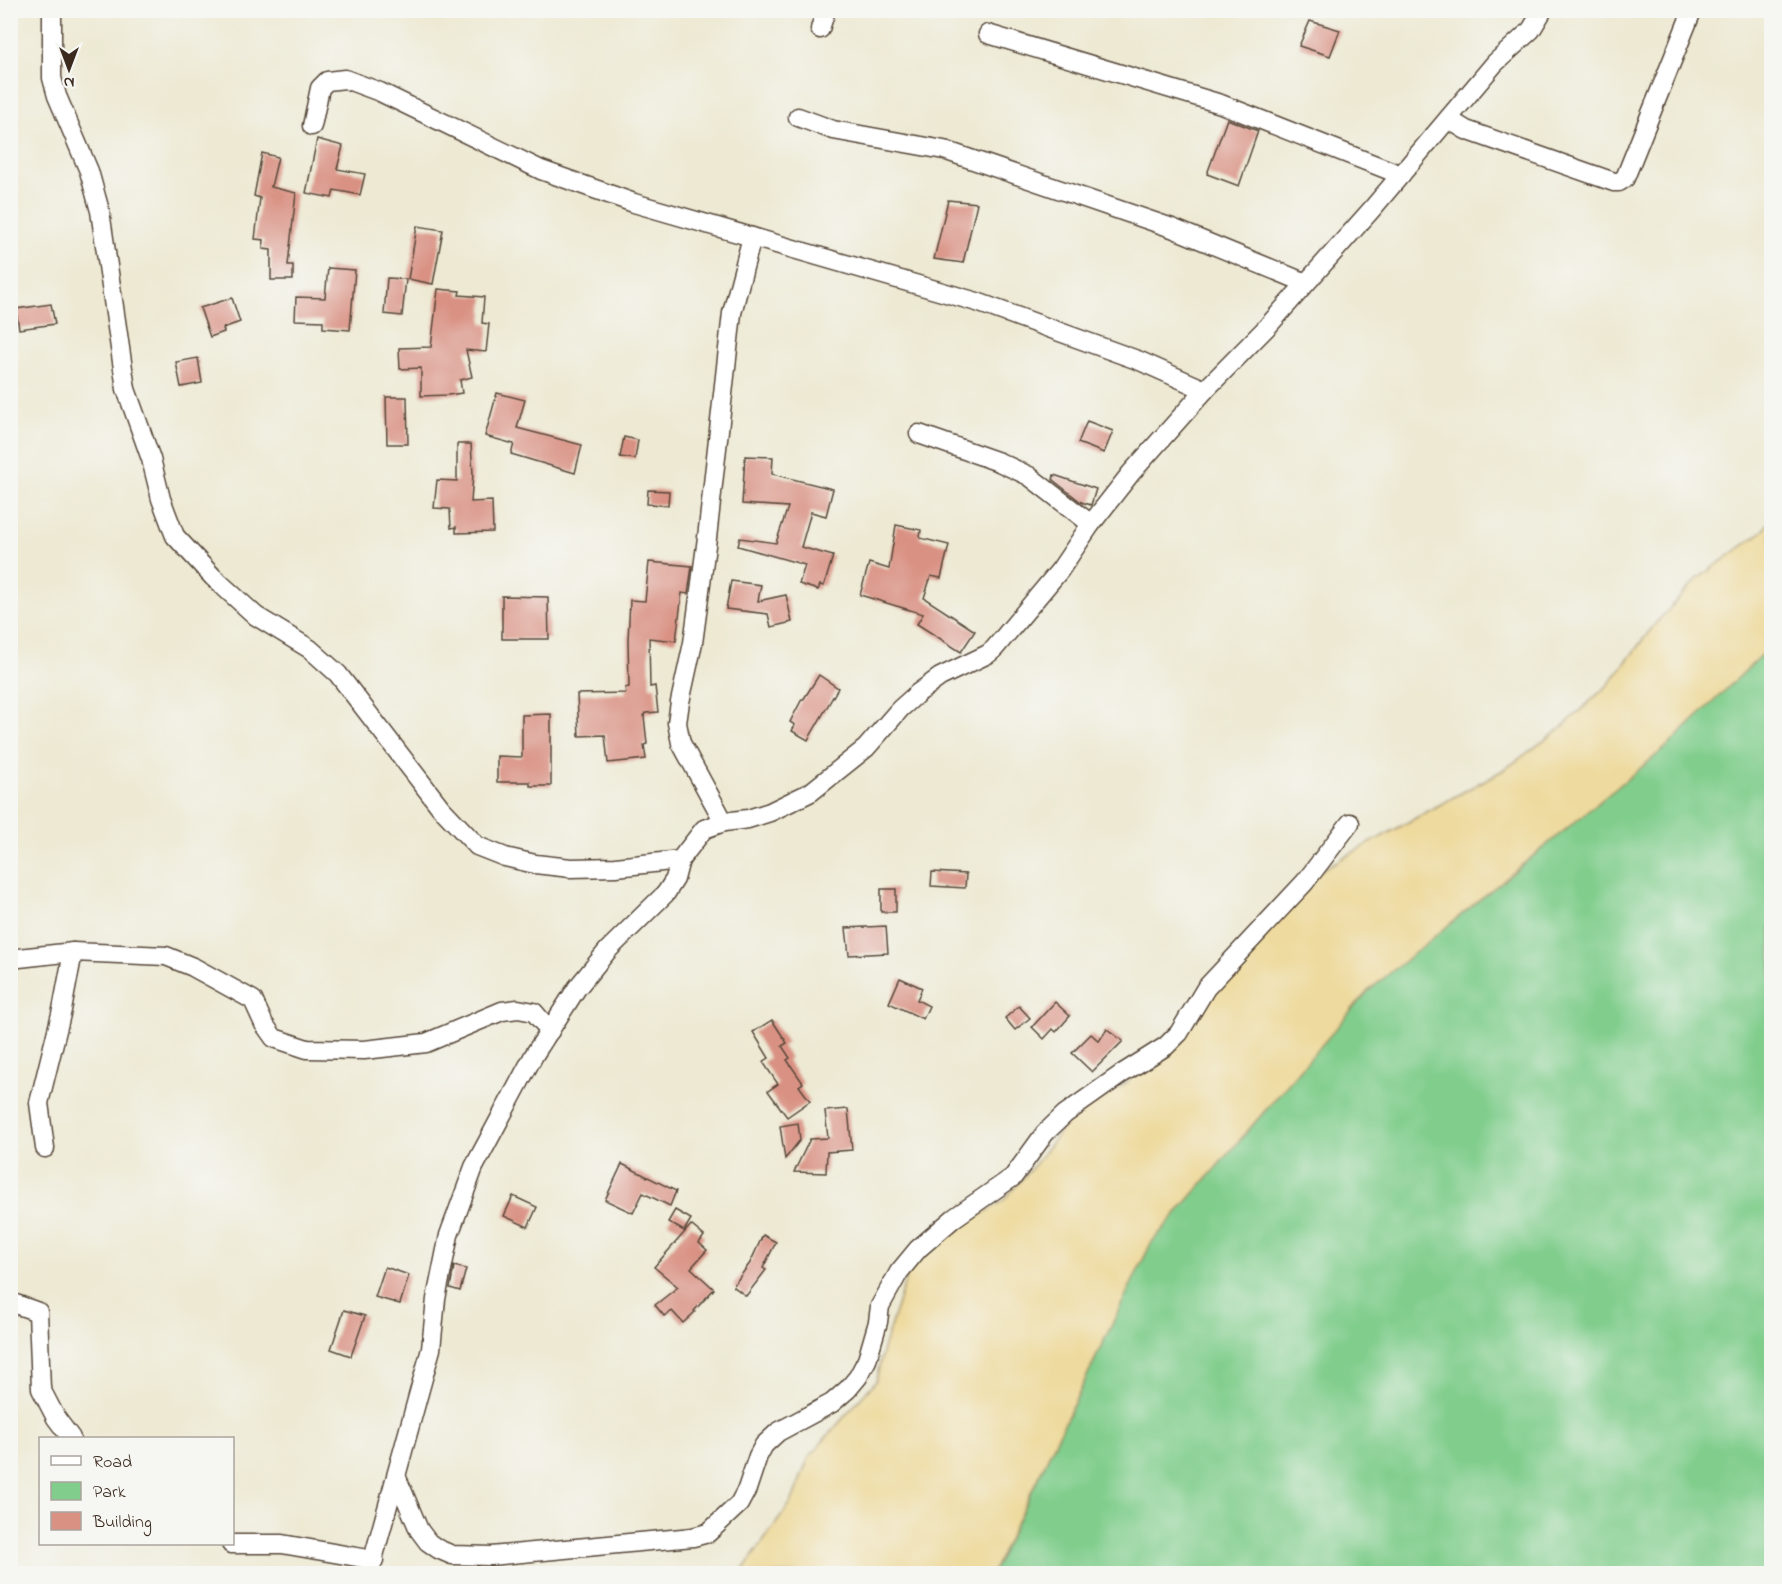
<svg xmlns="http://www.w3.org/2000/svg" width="1782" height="1584" viewBox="0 0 1782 1584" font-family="'Indie Flower',sans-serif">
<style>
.green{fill:#80cd8c;stroke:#5e7c55;stroke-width:1.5}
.sand{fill:#eeda9e;stroke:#94825e;stroke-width:1.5}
.building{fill:#d99183}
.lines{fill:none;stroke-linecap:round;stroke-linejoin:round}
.minor-casing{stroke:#564739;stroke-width:21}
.minor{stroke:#fff;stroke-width:18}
</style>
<rect width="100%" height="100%" fill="#f6f6f2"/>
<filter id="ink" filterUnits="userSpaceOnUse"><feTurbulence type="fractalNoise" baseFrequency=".0167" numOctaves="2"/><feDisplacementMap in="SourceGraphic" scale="12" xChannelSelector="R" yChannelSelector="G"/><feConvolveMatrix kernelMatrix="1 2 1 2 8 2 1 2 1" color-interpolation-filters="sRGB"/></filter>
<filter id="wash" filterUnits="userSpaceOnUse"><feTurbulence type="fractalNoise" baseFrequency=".008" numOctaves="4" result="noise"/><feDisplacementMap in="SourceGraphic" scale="24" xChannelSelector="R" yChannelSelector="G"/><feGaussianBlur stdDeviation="1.35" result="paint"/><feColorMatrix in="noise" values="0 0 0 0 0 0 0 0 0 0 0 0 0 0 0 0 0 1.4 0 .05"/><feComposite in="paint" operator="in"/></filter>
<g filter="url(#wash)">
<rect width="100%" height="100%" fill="#ede9d3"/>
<polygon class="green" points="1771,646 1771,1573 992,1574 1151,1243 1368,991 1665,748"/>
<polygon class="sand" points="1771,518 1771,646 1665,748 1368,991 1151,1243 992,1573 740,1574 792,1501 809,1457 876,1381 883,1349 906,1278 924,1253 954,1231 1002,1202 1036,1163 1068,1121 1128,1082 1308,877 1505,769 1560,729 1609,684 1655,624 1696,580 1764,530"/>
<g id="blocks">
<g class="building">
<polygon points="1310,21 1340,30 1330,56 1299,46"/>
<polygon points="1227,119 1258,131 1239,186 1207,174"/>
<polygon points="317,139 343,146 337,169 365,174 360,195 334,190 332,198 306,193"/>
<polygon points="262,153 278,157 271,187 296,193 288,265 293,265 293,280 271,280 271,250 263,249 264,240 255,239 260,198 254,196"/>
<polygon points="948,200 977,203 963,263 934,259"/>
<polygon points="417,226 443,230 433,284 408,279"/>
<polygon points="328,268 355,270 350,330 323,328 323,321 295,320 296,297 325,298"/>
<polygon points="387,278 406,279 402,316 384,314"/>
<polygon points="438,289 460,291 459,295 484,297 482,323 489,324 486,352 466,350 472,377 460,380 462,393 448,395 421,396 421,368 400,369 399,348 431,347"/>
<polygon points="232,298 240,322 223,328 224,332 210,337 200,308"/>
<polygon points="51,304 55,324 19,329 16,309"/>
<polygon points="198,358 202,383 181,387 176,362"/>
<polygon points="497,393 525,400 517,428 582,445 575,473 511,454 514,444 485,436"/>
<polygon points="386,397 407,397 408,444 387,444"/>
<polygon points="1087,421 1113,431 1104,453 1078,443"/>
<polygon points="624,437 638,440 635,459 620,457"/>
<polygon points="457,444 471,444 473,474 471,502 492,501 493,532 456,533 456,527 451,528 450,509 434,508 437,480 457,481"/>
<polygon points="745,456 773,457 772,474 833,489 826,516 811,512 801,547 833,556 824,586 820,585 818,590 799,584 805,565 738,546 740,538 776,543 788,507 742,504"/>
<polygon points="1054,475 1096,489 1091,505 1081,502 1053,480"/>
<polygon points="648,490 669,491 668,505 647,504"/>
<polygon points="896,525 921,530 920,538 949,545 941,578 931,576 924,598 975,631 961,652 917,624 923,614 860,595 869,563 889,569"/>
<polygon points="649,562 692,566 688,594 682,593 676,641 649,638 650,687 655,686 658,712 646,713 644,716 647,744 644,745 646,759 608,763 605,735 579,736 577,694 626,693 625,688 629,687 628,640 630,600 645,601"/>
<polygon points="731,581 761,585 758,601 786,595 792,622 771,627 768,614 726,609"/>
<polygon points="502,596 548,597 549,639 502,639"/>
<polygon points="819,675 838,688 808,740 792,731 795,725 790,722 802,699 803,700"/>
<polygon points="551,714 551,786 530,786 530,782 497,782 497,756 522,757 522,715"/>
<polygon points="932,872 966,874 965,888 931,886"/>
<rect x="881" y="889" width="15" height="23"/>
<polygon points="886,926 888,953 849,955 846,928"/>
<polygon points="900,978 922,988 917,1000 929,1006 923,1019 889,1003"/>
<polygon points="1055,1002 1070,1016 1056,1032 1053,1029 1044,1039 1032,1027"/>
<polygon points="1019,1006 1030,1018 1015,1030 1005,1018"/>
<polygon points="772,1020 787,1043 782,1046 790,1058 787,1060 803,1083 799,1086 810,1101 787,1117 768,1091 778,1084 763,1062 769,1058 753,1032"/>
<polygon points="1107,1029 1123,1041 1092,1072 1072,1053 1091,1034 1099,1041"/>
<polygon points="848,1109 852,1150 827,1152 826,1173 794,1172 810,1139 828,1138 825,1111"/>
<polygon points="798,1123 800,1140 785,1159 780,1126"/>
<polygon points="622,1164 676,1191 670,1206 643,1193 633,1213 605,1200"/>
<polygon points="513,1196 537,1207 528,1227 504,1216"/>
<polygon points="675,1210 691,1219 684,1231 668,1222"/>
<polygon points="691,1225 704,1236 699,1243 707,1250 691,1268 714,1289 694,1311 695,1312 683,1323 672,1311 664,1316 655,1305 678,1287 654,1267"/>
<polygon points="763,1235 776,1242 763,1268 766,1270 746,1296 733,1286 750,1263"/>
<polygon points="454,1266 466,1269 460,1291 450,1288"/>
<polygon points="385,1267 409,1275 400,1304 375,1297"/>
<polygon points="344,1310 365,1316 351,1356 331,1349"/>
</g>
</g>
</g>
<g filter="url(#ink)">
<use href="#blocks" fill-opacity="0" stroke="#564739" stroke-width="1.5"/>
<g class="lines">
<defs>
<g id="minor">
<polyline points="52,10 52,78 57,96 89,171 100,211 126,389 151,459 161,499 175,536 213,577 256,616 310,649 338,674 441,808 477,846 505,857 535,864 571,868 616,867 680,860 704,829 724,822 748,819 770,812 811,792 866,748 900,709 918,693 940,677 988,654 994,649 1060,570 1091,524 1131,473 1205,390 1268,326 1372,209 1495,63 1531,30 1543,10"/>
<polyline points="820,29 826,10"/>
<polyline points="988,34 1221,104 1401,175"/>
<polyline points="798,117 833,130 944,150 1172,228 1306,283"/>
<polyline points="1448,119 1466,130 1614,182 1619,182 1625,178 1690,16"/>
<polyline points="312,126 320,88 327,81 345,79 380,92 541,170 634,203 977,302 1140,361 1205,390"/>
<polyline points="919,434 999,462 1029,476 1091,524"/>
<polyline points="724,822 681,743 677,723 680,702 693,643 707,538 732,313 752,237"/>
<polyline points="10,959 73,952 166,956 193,967 253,1000 264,1024 274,1038 307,1049 364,1050 426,1043 502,1011 518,1009 534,1012 550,1031"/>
<polyline points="45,1148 39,1103 62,1010 73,952"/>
<polyline points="10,1302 38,1312 41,1389 56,1418 71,1438"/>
<polyline points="397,1478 419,1530 428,1542 438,1549 452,1555 491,1556 693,1537 708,1533 739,1504 747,1489 758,1456 764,1445 778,1432 832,1403 848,1389 858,1377 867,1360 878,1322 880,1306 899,1272 918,1249 954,1218 1013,1177 1045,1133 1065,1114 1123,1073 1166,1046 1179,1033 1206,988 1305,882 1350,823"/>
<polyline points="231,1544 282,1544 374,1560"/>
<polyline points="369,1574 431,1349 436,1299 449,1235 474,1167 534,1055 577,988 608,950 666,893 675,879 680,860"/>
</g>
</defs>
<use href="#minor" class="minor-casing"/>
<use href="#minor" class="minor"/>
</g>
</g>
<rect width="1782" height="1584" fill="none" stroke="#f6f6f2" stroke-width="36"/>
<rect x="39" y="1437" width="195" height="108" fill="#f6f6f2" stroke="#aba49d" stroke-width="1.5"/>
<rect x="51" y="1456" width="30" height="9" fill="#ffffff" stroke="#aba49d" stroke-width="1.5"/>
<text x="93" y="1467" font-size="18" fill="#3b2a1e">Road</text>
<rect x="51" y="1482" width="30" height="18" fill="#80cd8c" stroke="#aba49d" stroke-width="1.5"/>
<text x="93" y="1497" font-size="18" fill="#3b2a1e">Park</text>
<rect x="51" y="1512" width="30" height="18" fill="#d99183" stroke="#aba49d" stroke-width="1.5"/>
<text x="93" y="1527" font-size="18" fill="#3b2a1e">Building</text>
<g transform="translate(69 69) rotate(180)" stroke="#f6f6f2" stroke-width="4.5" paint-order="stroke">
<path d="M0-4.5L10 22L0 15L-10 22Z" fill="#3b2a1e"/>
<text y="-9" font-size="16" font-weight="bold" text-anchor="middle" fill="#3b2a1e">N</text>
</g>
</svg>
